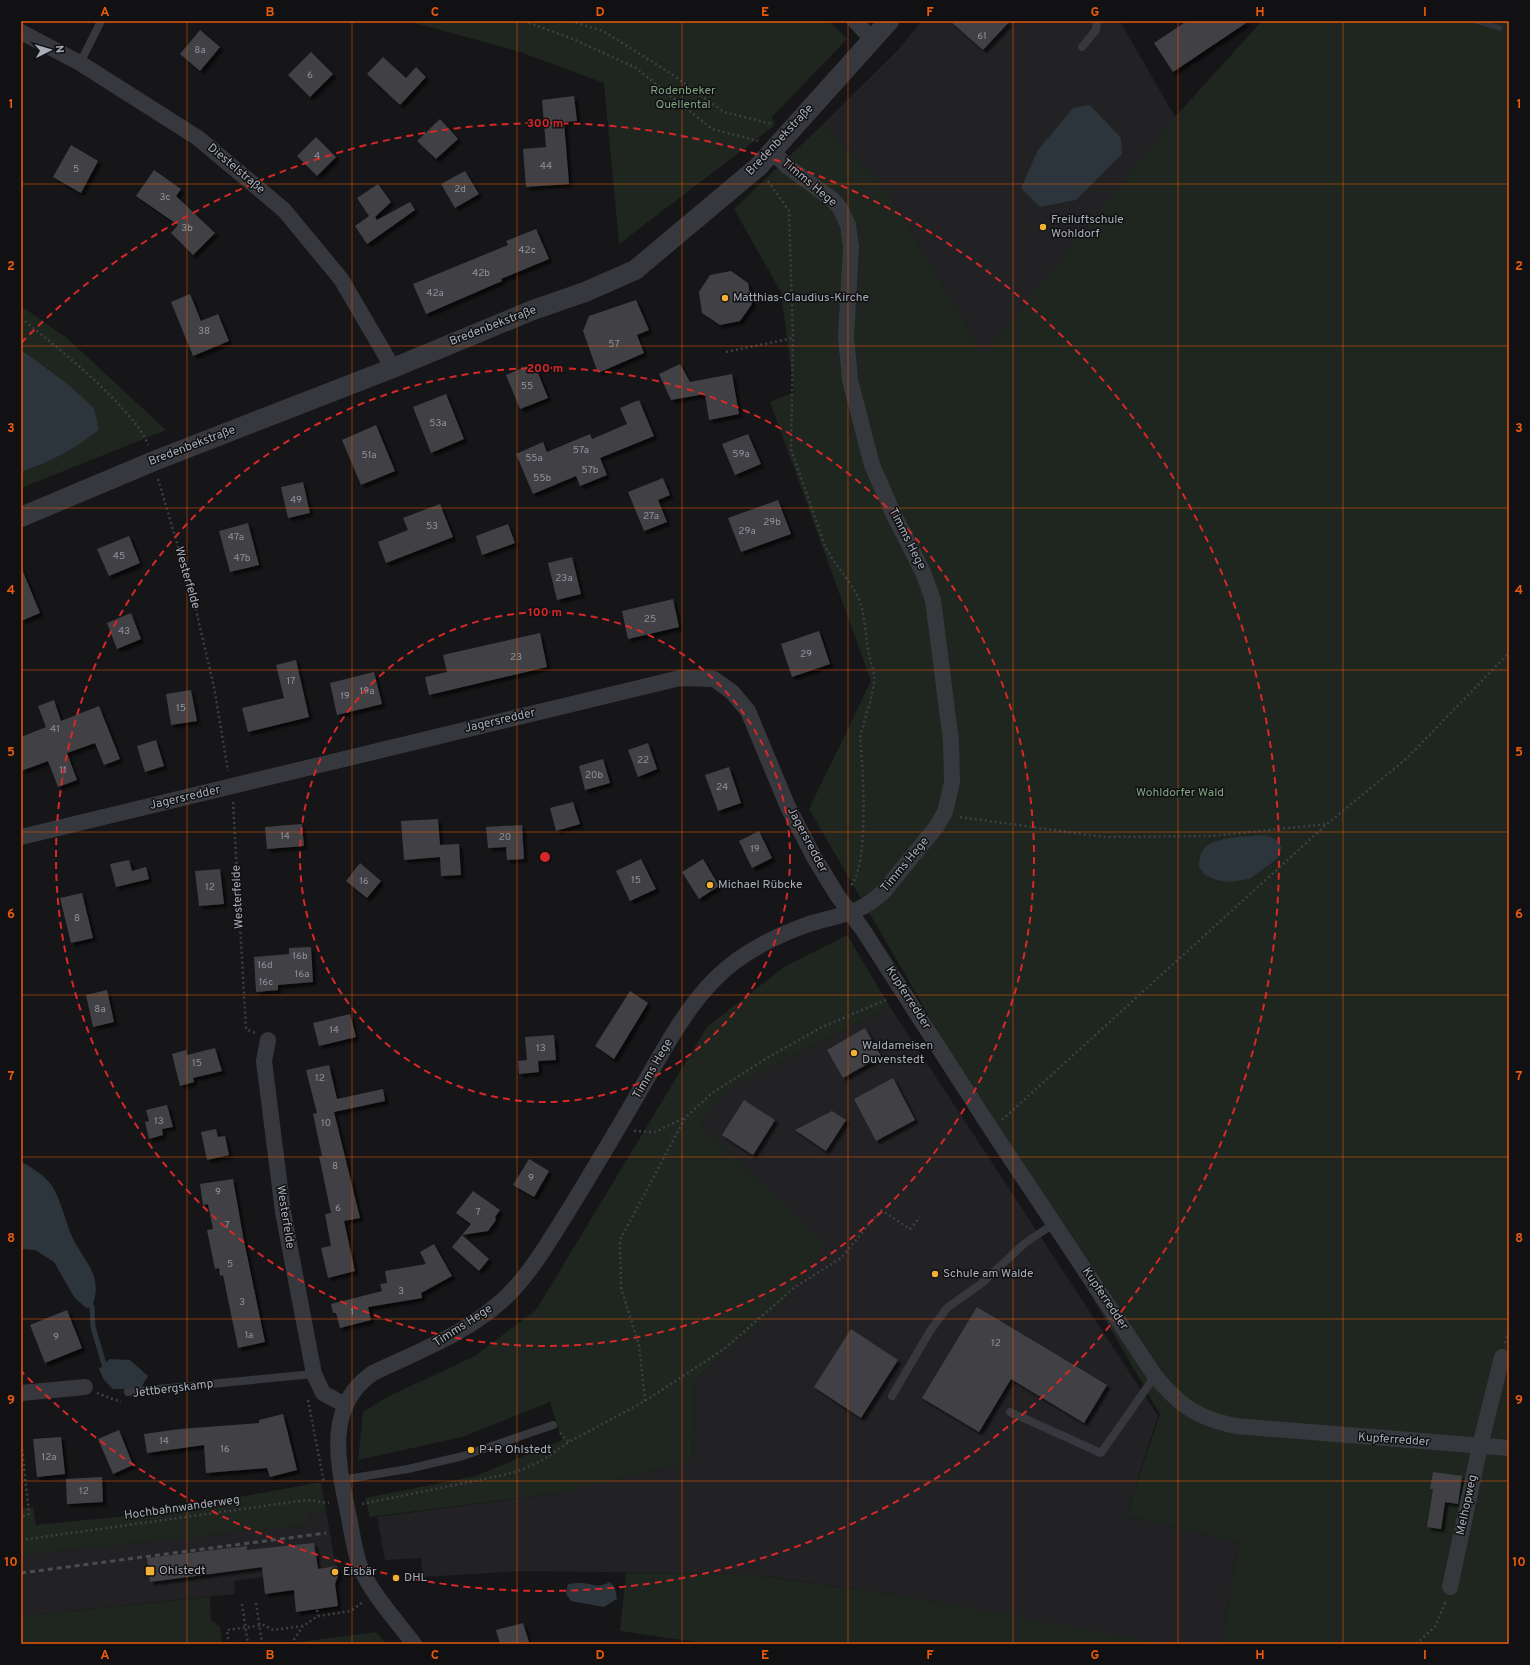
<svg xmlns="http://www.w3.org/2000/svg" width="1530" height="1665" viewBox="0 0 1530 1665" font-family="Overpass,sans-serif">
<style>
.built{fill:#222225}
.green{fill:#1e261f}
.water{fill:#2c353c}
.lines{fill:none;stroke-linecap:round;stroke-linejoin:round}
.stream{stroke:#2c353c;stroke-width:5}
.building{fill:#404145;filter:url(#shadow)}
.path{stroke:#3d3f44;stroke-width:2.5;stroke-dasharray:2 3;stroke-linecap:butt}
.service{stroke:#37383d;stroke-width:8}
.minor{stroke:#37383d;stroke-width:16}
.tertiary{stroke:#37383d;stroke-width:20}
.rail{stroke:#4a4c52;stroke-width:3;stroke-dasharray:5 4;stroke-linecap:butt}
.grid{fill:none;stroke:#e8590c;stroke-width:1;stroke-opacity:0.55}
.ring{fill:none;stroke:#d62828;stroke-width:2;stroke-dasharray:7 5}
.poi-dot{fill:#f2b134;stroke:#111113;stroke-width:1.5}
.labels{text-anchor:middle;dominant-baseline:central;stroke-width:3;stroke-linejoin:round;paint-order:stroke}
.number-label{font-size:10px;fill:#8e929b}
.park-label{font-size:12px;fill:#7fa381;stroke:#111113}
.street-label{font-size:12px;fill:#a8adb8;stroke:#111113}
.poi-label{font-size:12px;fill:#a8adb8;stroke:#111113;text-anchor:start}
.centre{fill:#d62828;stroke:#111113;stroke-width:2}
.ring-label{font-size:12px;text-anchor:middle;font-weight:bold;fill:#d62828;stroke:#111113;stroke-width:3;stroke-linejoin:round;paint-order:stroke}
.neatline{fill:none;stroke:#e8590c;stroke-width:1.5}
.grid-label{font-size:13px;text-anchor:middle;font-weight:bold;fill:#e8590c}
</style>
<defs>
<filter id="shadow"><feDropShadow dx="3.5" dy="3.5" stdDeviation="1" flood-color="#0009"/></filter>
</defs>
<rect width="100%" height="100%" fill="#161618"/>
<g class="built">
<polygon points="922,21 1120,21 1175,117 1156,195 984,355 887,191 823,124 897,51"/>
<polygon points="890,1007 1158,1416 1126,1516 1239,1542 1221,1644 1159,1644 910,1597 749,1574 522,1571 423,1577 421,1558 385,1560 377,1517 552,1494 692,1462 695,1379 783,1303 827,1245 700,1125 727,1089"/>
<polygon points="326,1510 336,1567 234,1581 235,1594 21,1616 21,1555 308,1525 307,1513"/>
</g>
<g class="green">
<polygon points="408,21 829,21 847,39 772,117 775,125 619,244 604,83 517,51"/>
<polygon points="1262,21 1509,21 1509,1644 1221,1644 1239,1542 1126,1516 1160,1414 809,809 871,681 770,402 794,392 781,292 734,209 823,124 887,191 984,355 1175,117"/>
<path d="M21 306 68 339 166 430 21 488V472C51 461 74 449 99 430L64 381 21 350Z"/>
<polygon points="847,935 890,1007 727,1089 700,1125 828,1245 783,1303 695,1379 692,1462 552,1494 370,1517 365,1498 476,1476 562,1440 550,1402 462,1437 358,1460 363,1412 387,1397 475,1356 536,1310 707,1027 784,967"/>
<polygon points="321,1482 326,1510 307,1513 309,1525 21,1555 21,1508 33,1507 36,1525 146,1514"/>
<polygon points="626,1573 748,1574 910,1597 1164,1644 709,1644 620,1631"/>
<polygon points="210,1597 211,1620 220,1627 222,1644 21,1644 21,1616"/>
<polygon points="376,1632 387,1644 297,1644 299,1642"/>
</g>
<g class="water">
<polygon points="1090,105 1121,138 1122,154 1076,200 1040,207 1021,188 1038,150 1073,108"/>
<path d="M21 350 64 381 94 408 99 430C75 449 50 462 21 472Z"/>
<path d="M1264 835 1278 840 1282 848 1277 859 1249 879 1230 882 1216 880 1205 875 1199 867C1199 863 1199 858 1201 854 1207 835 1247 837 1264 835Z"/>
<path d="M21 1162C32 1167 45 1176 52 1186 60 1198 65 1219 70 1232 81 1260 105 1273 92 1307L86 1308 74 1297 54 1262 35 1250 21 1249Z"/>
<polygon points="110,1359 130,1360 148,1376 140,1389 113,1389 104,1380 99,1369"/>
<path d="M610 1582 615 1588 617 1599 604 1607 571 1601 566 1594 568 1584C573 1584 577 1582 582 1583 595 1584 596 1589 610 1582Z"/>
</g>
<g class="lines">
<g class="stream">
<polyline points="1476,21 1500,28"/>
<polyline points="92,1307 93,1327 104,1364"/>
</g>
</g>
<g class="building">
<polygon points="950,21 1010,21 983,50"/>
<polygon points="1187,21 1249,21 1173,72 1154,43"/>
<polygon points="200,30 220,47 200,71 180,54"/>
<polygon points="311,52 333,74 310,97 288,75"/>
<polygon points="383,57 406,78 416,67 426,77 400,105 367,74"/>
<polygon points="574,96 577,121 564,122 569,184 526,187 523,149 546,147 542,100"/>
<polygon points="440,119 458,139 436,159 417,141"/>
<polygon points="316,137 336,157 317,176 297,156"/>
<polygon points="71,145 98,161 81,193 53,177"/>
<polygon points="154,170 181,189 176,196 215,233 193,255 171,233 178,225 136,196"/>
<polygon points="465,171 479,194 455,208 441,184"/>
<polygon points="378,184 391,202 375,217 377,220 410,202 415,210 367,244 355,226 369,216 357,198"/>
<polygon points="536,229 549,259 501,279 502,281 426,314 413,284 508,245 506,241"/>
<polygon points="731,271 748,283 752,304 740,321 720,325 702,313 699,292 710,275"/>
<polygon points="190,294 201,321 218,314 229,341 193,356 171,302"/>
<polygon points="636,300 649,330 637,335 644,353 598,373 583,331 589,316"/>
<polygon points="534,363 548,398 520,409 506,375"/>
<polygon points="680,364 690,382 732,374 739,414 709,420 705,394 671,400 659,374"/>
<polygon points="446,394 464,439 431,453 413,407"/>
<polygon points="639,400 654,436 600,458 607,475 580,486 576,476 533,494 516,454 543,442 547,452 590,434 592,439 627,424 620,408"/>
<polygon points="376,425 395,471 361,485 342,440"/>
<polygon points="748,434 761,464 735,475 722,444"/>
<polygon points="663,478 670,495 658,500 667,522 644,531 628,492"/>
<polygon points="303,482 310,513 288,518 281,487"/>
<polygon points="778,500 791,534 741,552 728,518"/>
<polygon points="440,504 453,537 386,563 378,542 408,530 403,518"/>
<polygon points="248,523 259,565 230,572 219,531"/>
<polygon points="508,524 515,543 482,555 476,536"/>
<polygon points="129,536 140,563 109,576 97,549"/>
<polygon points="572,557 581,594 557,600 548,563"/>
<polygon points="21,567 40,613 21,621"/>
<polygon points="673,599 679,627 628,639 622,611"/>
<polygon points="131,613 141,639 117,649 107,623"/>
<polygon points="819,631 830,664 792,677 781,644"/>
<polygon points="540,633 547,667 429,695 425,677 447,672 443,655"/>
<polygon points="296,660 309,717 248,732 242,708 284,698 276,665"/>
<polygon points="374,672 382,704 337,715 330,683"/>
<polygon points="191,690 197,721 171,725 166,694"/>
<polygon points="54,700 61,721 99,706 120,759 104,765 95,743 67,753 77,780 58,787 48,761 21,771 21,737 46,727 38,706"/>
<polygon points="156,740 164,766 145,772 137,746"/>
<polygon points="648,743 657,769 638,777 628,750"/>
<polygon points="603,759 610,783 585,790 579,766"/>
<polygon points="729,767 741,803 718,811 705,775"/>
<polygon points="573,802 580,824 556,831 550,808"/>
<polygon points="438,819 440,845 459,844 461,875 441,876 440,857 404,860 401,821"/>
<polygon points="302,824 304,846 267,849 265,827"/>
<polygon points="522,825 524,859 507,860 506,847 488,848 486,827"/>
<polygon points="759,831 772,858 752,868 739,841"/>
<polygon points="641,859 656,889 630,901 616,871"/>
<polygon points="703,859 719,886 699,899 682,872"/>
<polygon points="129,860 132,871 146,867 149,879 116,887 110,864"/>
<polygon points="360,863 381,881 367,898 346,881"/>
<polygon points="220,869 224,904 199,906 195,871"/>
<polygon points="82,893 93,938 71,943 60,898"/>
<polygon points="311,947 313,982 278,985 278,990 256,992 254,957 289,954 289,948"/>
<polygon points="107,990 114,1022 93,1027 86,995"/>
<polygon points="630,991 648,1003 614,1059 595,1046"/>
<polygon points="350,1014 356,1037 319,1046 313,1023"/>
<polygon points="865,1028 881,1056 843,1078 827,1050"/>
<polygon points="554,1035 556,1060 538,1061 539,1072 519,1074 518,1061 527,1060 525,1037"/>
<polygon points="215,1048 222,1071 193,1078 194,1082 180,1086 172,1054 186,1050 187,1055"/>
<polygon points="329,1065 337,1099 383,1089 385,1101 334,1112 360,1218 344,1221 355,1271 328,1278 321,1248 331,1246 325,1214 331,1213 319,1156 322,1156 313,1114 317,1113 306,1070"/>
<polygon points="893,1078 915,1120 876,1141 854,1099"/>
<polygon points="744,1100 775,1120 753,1155 722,1135"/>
<polygon points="167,1105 173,1127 162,1129 163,1135 149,1139 145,1122 149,1121 146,1110"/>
<polygon points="832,1111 846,1120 826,1151 795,1130"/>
<polygon points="216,1129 218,1137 225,1136 229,1155 207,1160 201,1132"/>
<polygon points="529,1159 549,1171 534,1197 513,1185"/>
<polygon points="233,1179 243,1236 265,1342 238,1348 223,1275 220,1276 219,1268 215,1269 207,1230 213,1229 208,1204 203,1205 200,1184"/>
<polygon points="473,1191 500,1210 495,1217 496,1220 488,1231 462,1235 471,1224 456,1213"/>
<polygon points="462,1235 489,1259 479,1271 452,1247"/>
<polygon points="434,1244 452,1276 421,1293 422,1298 368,1307 371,1320 340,1328 336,1313 333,1313 331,1304 382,1291 380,1284 387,1283 385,1271 426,1264 420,1252"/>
<polygon points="977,1307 1107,1385 1084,1423 1011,1379 979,1432 922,1398"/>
<polygon points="67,1310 82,1348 45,1363 30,1325"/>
<polygon points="851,1329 898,1360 861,1418 814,1387"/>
<polygon points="283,1414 297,1470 270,1477 267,1468 206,1473 204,1445 147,1453 144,1434 180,1429 259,1423 259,1420"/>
<polygon points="119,1430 133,1465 113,1474 98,1439"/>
<polygon points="61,1437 65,1474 37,1477 33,1439"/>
<polygon points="1433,1472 1462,1476 1458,1504 1445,1502 1441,1529 1427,1527 1433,1489 1430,1489"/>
<polygon points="102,1477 103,1502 67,1504 66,1479"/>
<polygon points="314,1543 318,1569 337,1566 338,1576 335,1584 338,1606 296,1612 294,1590 265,1594 262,1567 150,1582 147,1558 247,1546 247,1550"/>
<polygon points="523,1623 529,1642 500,1644 496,1630"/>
</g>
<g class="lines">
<g class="path">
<polyline points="524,21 573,39 636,68 712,129 758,141"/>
<polyline points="571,21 603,31 670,73 724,112 772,124"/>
<path d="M768 181 789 211 793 338 791 449 825 546C834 564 848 578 857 595 866 614 865 635 869 655 871 664 875 672 874 682 872 701 864 719 860 738 863 764 870 872 849 887"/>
<path d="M21 318C57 347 93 376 124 410 134 422 143 431 148 445"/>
<polyline points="726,352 793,338"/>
<polyline points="158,479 193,597 214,687 228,771"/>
<polyline points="233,802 246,1029 255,1033"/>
<polyline points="960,817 1104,837 1211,836 1327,824"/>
<polyline points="1002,1120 1327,824 1406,759 1509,653"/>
<polyline points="634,1131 655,1132 684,1118"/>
<polyline points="1505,1343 1509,1328"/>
<polyline points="97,1393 121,1402"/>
<polyline points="308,1400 324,1483"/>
<polyline points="645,1401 639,1345 621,1288 620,1240 685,1118 712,1093 767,1058 822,1027 888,999"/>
<polyline points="560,1433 569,1442"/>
<polyline points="21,1439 29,1514 21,1517"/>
<polyline points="362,1504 499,1476 521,1470 543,1460 569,1442 645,1401 724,1349 795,1287 841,1258 881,1210 910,1229 920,1217"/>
<polyline points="21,1540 307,1500 329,1503"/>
<polyline points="256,1603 262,1643"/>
<polyline points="242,1604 248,1644"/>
<polyline points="317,1610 318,1616"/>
<polyline points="229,1644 227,1630 264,1625 273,1630 303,1626 318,1616 351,1611 363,1602"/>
<polyline points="291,1644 303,1626"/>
<polyline points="1416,1644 1435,1627 1446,1601"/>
</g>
<g class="service">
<polyline points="1082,47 1096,30 1097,21"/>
<polyline points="80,63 101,21"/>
<polyline points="128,1392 314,1374"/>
<polyline points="892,1396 930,1331 947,1308 982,1283 1025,1243 1055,1223"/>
<polyline points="1010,1412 1101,1453 1155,1376"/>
<polyline points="341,1480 408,1469 463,1456 553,1425"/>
</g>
<g class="minor">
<polyline points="855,21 872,39"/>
<polyline points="21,32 80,63 198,138 284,210 341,279 393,368"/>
<path d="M21 837 651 685 680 678 714 679 732 692 748 711 788 807 814 857 837 895 863 930 991 1129 1155 1376C1179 1405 1197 1418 1235 1426L1509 1448"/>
<polyline points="268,1040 264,1061 283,1212 314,1374 323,1393 345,1405"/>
<polyline points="21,1393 85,1387"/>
<polyline points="1450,1587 1480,1446 1502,1357"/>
<path d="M414 1644C396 1620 374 1597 361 1569 354 1552 352 1531 348 1513 338 1464 324 1406 373 1373 419 1351 468 1333 506 1297 532 1272 551 1238 570 1208 597 1164 623 1120 649 1075 668 1042 688 1006 715 979 741 952 775 936 809 924 841 914 860 915 885 890L937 826 945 812 952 782 951 741 933 600 923 572 893 513 872 465 850 380 846 337 851 247 848 225 840 208 833 200 787 166 772 151"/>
</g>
<polyline class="tertiary" points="21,517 154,461 393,368 533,310 585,292 635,270 758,167 889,21"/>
<polyline class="rail" points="21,1573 326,1533"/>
</g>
<path class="grid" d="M187 21V1644M352 21V1644M517 21V1644M682 21V1644M848 21V1644M1013 21V1644M1178 21V1644M1343 21V1644M21 184H1509M21 346H1509M21 508H1509M21 670H1509M21 832H1509M21 995H1509M21 1157H1509M21 1319H1509M21 1481H1509"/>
<g class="ring">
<circle cx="545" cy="857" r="245"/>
<circle cx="545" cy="857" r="489"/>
<path d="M21 343A734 734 0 1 1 21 1371"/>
</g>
<g class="poi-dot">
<circle cx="1043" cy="227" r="4"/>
<circle cx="725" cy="298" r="4"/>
<circle cx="710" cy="885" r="4"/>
<circle cx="854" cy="1053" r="4"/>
<circle cx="935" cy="1274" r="4"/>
<circle cx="471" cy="1450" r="4"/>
<rect x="145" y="1566" width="10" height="10" rx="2"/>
<circle cx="335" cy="1572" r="4"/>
<circle cx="396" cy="1578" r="4"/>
</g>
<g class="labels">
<g class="number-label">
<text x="982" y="36">61</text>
<text x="200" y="50">8a</text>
<text x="310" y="75">6</text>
<text x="317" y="156">4</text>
<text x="546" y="166">44</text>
<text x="76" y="169">5</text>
<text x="460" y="189">2d</text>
<text x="165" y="197">3c</text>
<text x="187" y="228">3b</text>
<text x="527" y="250">42c</text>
<text x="481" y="273">42b</text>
<text x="435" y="293">42a</text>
<text x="204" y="331">38</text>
<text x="614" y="344">57</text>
<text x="527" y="386">55</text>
<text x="438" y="423">53a</text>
<text x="581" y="450">57a</text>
<text x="741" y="454">59a</text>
<text x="369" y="455">51a</text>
<text x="534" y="458">55a</text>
<text x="590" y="470">57b</text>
<text x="542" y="478">55b</text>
<text x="296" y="500">49</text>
<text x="651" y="516">27a</text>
<text x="772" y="522">29b</text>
<text x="432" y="526">53</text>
<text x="747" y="531">29a</text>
<text x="236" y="537">47a</text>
<text x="119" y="556">45</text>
<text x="242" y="558">47b</text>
<text x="564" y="578">23a</text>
<text x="650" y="619">25</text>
<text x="124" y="631">43</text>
<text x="806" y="654">29</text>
<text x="516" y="657">23</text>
<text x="291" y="681">17</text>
<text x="367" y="691">19a</text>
<text x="345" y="696">19</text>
<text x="181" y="708">15</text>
<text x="55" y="729">41</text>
<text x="643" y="760">22</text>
<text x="63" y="770">11</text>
<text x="594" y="775">20b</text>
<text x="722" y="787">24</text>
<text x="285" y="836">14</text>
<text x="505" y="837">20</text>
<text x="755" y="849">19</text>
<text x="636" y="880">15</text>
<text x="364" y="881">16</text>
<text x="210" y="887">12</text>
<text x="77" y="918">8</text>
<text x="300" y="956">16b</text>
<text x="265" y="965">16d</text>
<text x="302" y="974">16a</text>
<text x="266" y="982">16c</text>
<text x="100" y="1009">8a</text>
<text x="334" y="1030">14</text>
<text x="541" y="1048">13</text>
<text x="197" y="1063">15</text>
<text x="320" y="1078">12</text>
<text x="159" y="1121">13</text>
<text x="326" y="1123">10</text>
<text x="335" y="1166">8</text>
<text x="531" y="1178">9</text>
<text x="218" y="1192">9</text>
<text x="338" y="1208">6</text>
<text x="478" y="1212">7</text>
<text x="227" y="1225">7</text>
<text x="230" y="1264">5</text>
<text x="401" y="1291">3</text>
<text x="242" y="1302">3</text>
<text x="352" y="1312">1</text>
<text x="249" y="1335">1a</text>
<text x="56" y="1337">9</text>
<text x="996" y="1343">12</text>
<text x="164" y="1441">14</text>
<text x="225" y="1449">16</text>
<text x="49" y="1457">12a</text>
<text x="84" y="1491">12</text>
</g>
<g class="park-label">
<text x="683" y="91">Rodenbeker<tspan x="683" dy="14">Quellental</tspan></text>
<text x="1180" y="793">Wohldorfer Wald</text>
</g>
<g class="street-label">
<text transform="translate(780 140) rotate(-47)">Bredenbekstraße</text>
<text transform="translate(236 169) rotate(40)">Diestelstraße</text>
<text transform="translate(809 183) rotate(40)">Timms Hege</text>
<text transform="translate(493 326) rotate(-21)">Bredenbekstraße</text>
<text transform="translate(192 446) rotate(-21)">Bredenbekstraße</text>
<text transform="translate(907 539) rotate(63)">Timms Hege</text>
<text transform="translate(187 578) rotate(74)">Westerfelde</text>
<text transform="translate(500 721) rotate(-13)">Jagersredder</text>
<text transform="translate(185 798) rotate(-13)">Jagersredder</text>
<text transform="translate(807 840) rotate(62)">Jagersredder</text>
<text transform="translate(905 865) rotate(-50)">Timms Hege</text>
<text transform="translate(238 897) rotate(-93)">Westerfelde</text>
<text transform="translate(908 998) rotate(57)">Kupferredder</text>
<text transform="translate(653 1069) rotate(-60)">Timms Hege</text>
<text transform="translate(285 1217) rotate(81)">Westerfelde</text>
<text transform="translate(1105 1299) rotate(56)">Kupferredder</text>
<text transform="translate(463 1326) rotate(-33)">Timms Hege</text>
<text transform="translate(173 1389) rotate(-7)">Jettbergskamp</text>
<text transform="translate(1394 1440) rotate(4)">Kupferredder</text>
<text transform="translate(1467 1505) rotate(-78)">Melhopweg</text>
<text transform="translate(182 1508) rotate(-8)">Hochbahnwanderweg</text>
</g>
<g class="poi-label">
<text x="1051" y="220">Freiluftschule<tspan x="1051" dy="14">Wohldorf</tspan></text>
<text x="733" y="298">Matthias-Claudius-Kirche</text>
<text x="718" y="885">Michael Rübcke</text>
<text x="862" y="1046">Waldameisen<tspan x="862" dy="14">Duvenstedt</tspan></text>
<text x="943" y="1274">Schule am Walde</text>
<text x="479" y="1450">P+R Ohlstedt</text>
<text x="159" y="1571">Ohlstedt</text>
<text x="343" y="1572">Eisbär</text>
<text x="404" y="1578">DHL</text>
</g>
</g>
<circle cx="545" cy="857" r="6" class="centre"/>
<g class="ring-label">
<text x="545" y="127">300 m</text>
<text x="545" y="372">200 m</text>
<text x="545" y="616">100 m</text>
</g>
<rect width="1530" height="1665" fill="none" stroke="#111113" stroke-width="44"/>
<g transform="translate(50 50) rotate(85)" stroke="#111113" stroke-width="3" paint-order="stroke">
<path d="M0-3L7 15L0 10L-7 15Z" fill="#a8adb8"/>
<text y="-6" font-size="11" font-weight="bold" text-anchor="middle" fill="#a8adb8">N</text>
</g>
<rect x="22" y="22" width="1486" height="1621" class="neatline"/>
<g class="grid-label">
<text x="105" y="16">A</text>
<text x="270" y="16">B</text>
<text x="435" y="16">C</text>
<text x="600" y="16">D</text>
<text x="765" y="16">E</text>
<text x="930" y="16">F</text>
<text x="1095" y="16">G</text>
<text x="1260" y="16">H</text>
<text x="1425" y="16">I</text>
<text x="11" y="108">1</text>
<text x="1519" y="108">1</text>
<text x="11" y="270">2</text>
<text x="1519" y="270">2</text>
<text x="11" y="432">3</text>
<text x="1519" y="432">3</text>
<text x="11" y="594">4</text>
<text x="1519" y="594">4</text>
<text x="11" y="756">5</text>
<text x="1519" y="756">5</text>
<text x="11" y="918">6</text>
<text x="1519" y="918">6</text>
<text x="11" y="1080">7</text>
<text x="1519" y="1080">7</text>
<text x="11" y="1242">8</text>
<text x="1519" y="1242">8</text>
<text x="11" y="1404">9</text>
<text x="1519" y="1404">9</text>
<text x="11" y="1566">10</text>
<text x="1519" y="1566">10</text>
<text x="105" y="1659">A</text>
<text x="270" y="1659">B</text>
<text x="435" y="1659">C</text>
<text x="600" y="1659">D</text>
<text x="765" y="1659">E</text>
<text x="930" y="1659">F</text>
<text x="1095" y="1659">G</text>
<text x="1260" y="1659">H</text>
<text x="1425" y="1659">I</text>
</g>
</svg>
